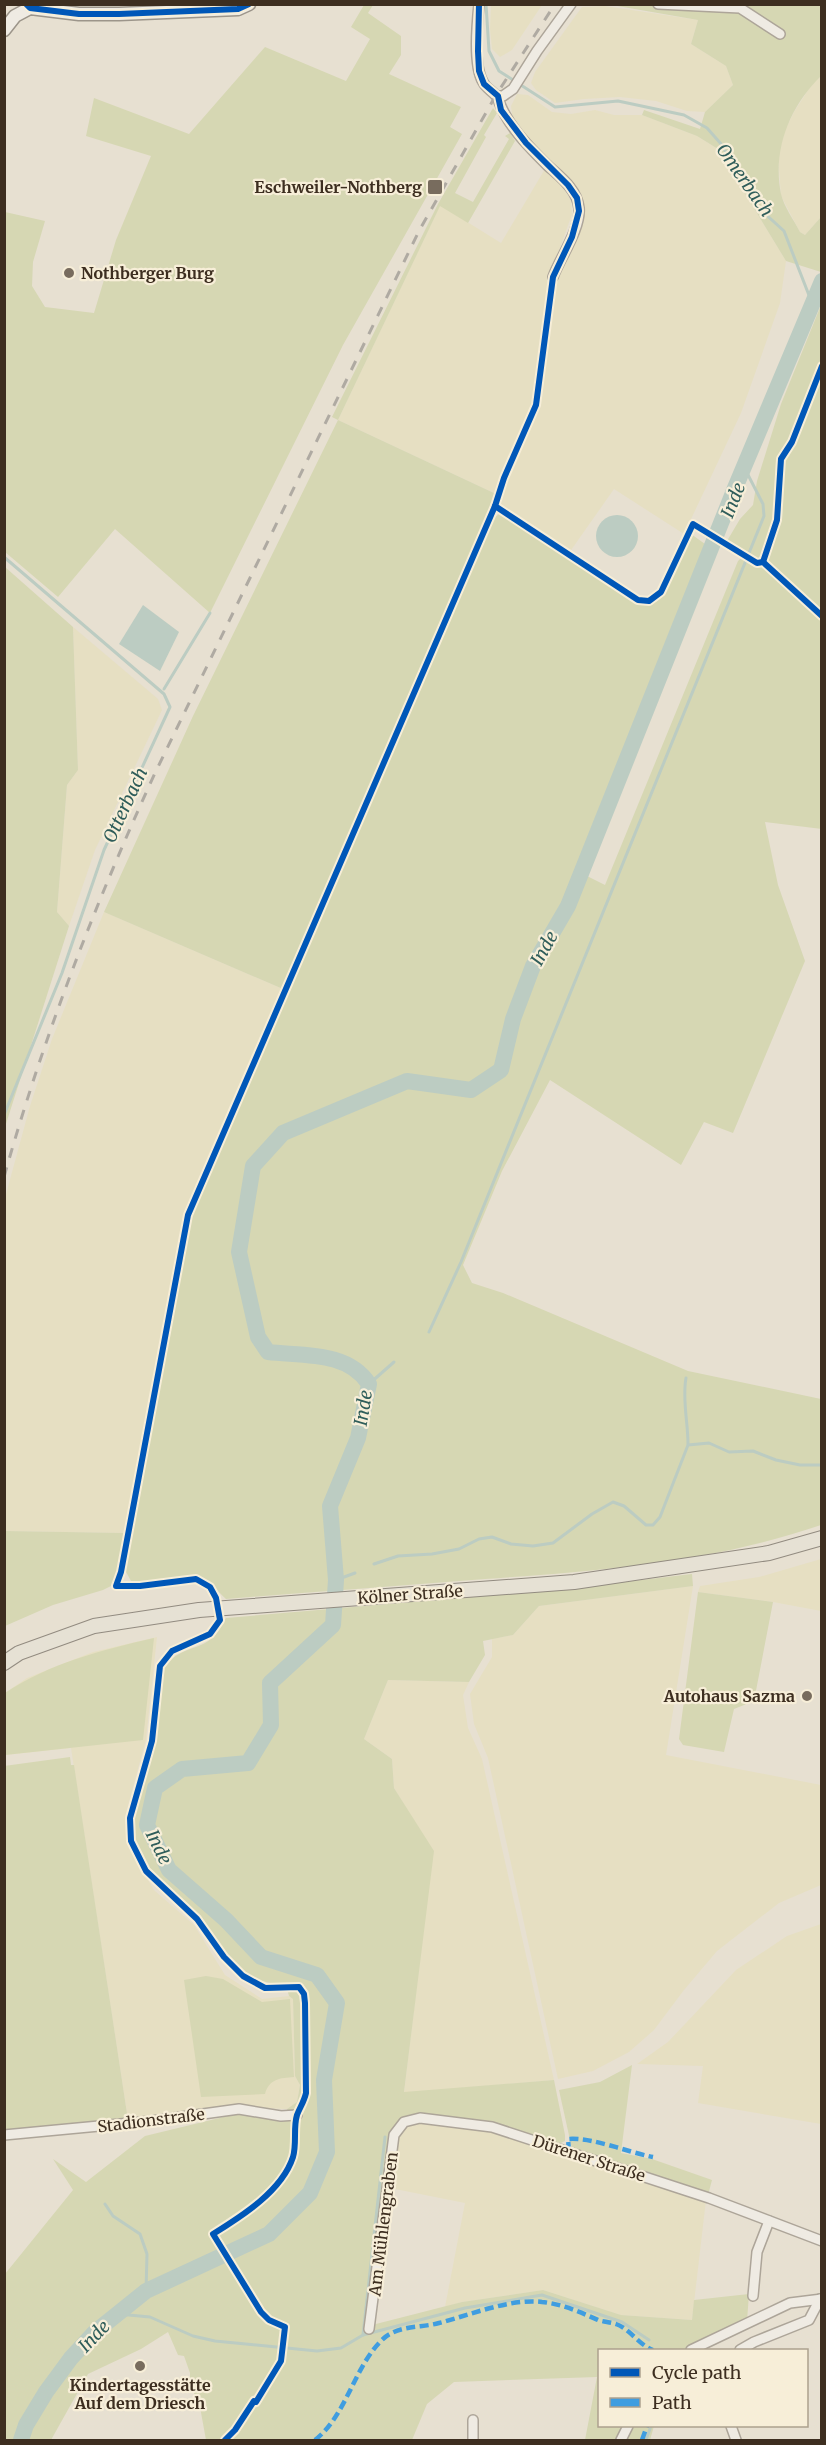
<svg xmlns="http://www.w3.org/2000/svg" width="826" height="2445" viewBox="0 0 826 2445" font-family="Merriweather,serif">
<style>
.farmland{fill:#e6dfc2}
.green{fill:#d6d7b3}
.water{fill:#bcccc2}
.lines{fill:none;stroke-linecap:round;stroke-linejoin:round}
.stream{stroke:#bcccc2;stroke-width:3}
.river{stroke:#bcccc2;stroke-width:16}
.street-casing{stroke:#ada599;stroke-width:12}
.secondary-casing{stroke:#9c958a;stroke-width:15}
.primary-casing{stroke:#928b80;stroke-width:16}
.street{stroke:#efebe3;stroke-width:9}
.secondary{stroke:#efebe3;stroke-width:12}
.primary{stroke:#e6e1d4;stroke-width:14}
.rail{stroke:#afaaa2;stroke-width:3;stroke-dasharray:10 10;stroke-linecap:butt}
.quiet{stroke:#3f9de0;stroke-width:4.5;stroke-dasharray:9 4.5;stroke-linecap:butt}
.cycleway-casing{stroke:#f7eed8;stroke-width:10}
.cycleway{stroke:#0057b8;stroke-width:6}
.poi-dot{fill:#786c5e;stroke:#f7eed8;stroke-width:2}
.labels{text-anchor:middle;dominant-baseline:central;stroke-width:4.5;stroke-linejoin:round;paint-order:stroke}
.poi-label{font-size:16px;font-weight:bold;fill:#3d2e20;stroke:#f7eed8;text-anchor:end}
.street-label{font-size:16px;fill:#3d2e20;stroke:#f7eed8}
.water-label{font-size:18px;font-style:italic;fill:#2f5d5a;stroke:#f7eed8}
</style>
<rect width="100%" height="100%" fill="#e7e0d1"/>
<g class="farmland">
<polygon points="491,5 542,5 512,50 500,57 492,49 490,29"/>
<polygon points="605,6 698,20 691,44 726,66 733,85 705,112 687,111 656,101 620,97 584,99 555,103 536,90 531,83 535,72 582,7"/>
<polygon points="821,76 821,217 805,235 800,232 781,196 778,156 785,130 794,112 812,84"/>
<polygon points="517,94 528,95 552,112 571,114 595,110 614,115 642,115 697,136 718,149 786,261 780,303 741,413 684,534 614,489 569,553 502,507 500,499 507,479 538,408 557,279 584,212 580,197 513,121 511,106"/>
<polygon points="545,169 564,188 571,201 572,214 550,276 532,407 500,478 496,494 338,420 440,205 501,243"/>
<polygon points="73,627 158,699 162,710 95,850 69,926 57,912 67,785 78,770"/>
<polygon points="104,912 283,989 186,1213 125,1533 5,1531 5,1198 30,1106 52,1039"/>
<polygon points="821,1559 821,1611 773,1602 698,1592 700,1586 759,1577"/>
<polygon points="693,1586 666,1755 821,1785 821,1885 779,1903 717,1951 684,1990 654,2030 629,2052 593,2071 558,2079 488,1758 474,1724 470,1694 492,1657 492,1639 513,1635 539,1606"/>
<polygon points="157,1637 146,1739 125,1817 127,1843 154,1890 194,1925 225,1975 262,1999 289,1996 293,1998 295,2076 300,2085 297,2102 287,2109 239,2107 128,2120 71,1748 5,1755 5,1693 27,1678 93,1652"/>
<polygon points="388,1680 469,1682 463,1695 468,1728 482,1759 554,2080 404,2093 433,1851 394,1788 392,1759 364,1739"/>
<polygon points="821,1924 821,2124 698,2103 703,2066 637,2064 668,2042 736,1970 787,1936"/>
<polygon points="420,2121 491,2129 706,2200 692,2320 621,2315 543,2290 462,2302 445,2307 465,2203 390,2188 397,2136 406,2124"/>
</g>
<g class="green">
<path d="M606 4 821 5V76C790 106 772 150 781 194 784 207 794 220 800 232L805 235 821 217V272L786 261 718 149 697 136 642 115 644 110 700 129 705 112 733 85 726 66 691 44 698 20Z"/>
<polygon points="364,5 373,5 368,13 401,36 401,55 389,74 461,107 450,127 462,134 343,345 210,613 115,529 58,597 5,552 5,212 45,221 33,262 32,286 45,307 94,313 116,240 151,156 86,136 94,98 189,134 265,47 346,81 370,39 351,27"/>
<path d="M493 108 497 113 484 135 486 137 455 193 473 202 509 139 505 136 510 133 515 141 468 223 440 206 338 420 496 494 487 518 491 521 500 513 638 603 649 605 663 594 691 534 705 544 575 870 605 885 738 561 741 558 759 568 778 521 784 460 804 422 821 373 822 829 765 822 778 885 805 961 733 1133 704 1122 681 1165 550 1080 502 1171 463 1265 472 1283 503 1293 688 1371 821 1399V1525C713 1562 599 1571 485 1579 399 1586 312 1592 226 1599 185 1556 174 1591 131 1581L125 1570 191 1216 387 761 382 759 283 989 104 912 193 716 338 420 332 417 438 204Z"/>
<polygon points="821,305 821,361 798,421 778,458 776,470 775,520 763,553 758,560 727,541 740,519 753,505 757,481 781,404"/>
<polygon points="5,567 73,627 78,770 67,785 57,912 69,926 5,1127"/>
<polygon points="5,1531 125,1533 118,1573 113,1585 103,1590 53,1605 5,1626"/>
<path d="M692 1574 693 1586 539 1606 513 1635 483 1641 485 1655 469 1682 388 1680 364 1739 392 1759 394 1788 434 1851 404 2092 554 2080 565 2135V2141L557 2145 419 2117 392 2135 372 2325 462 2302 543 2290 621 2315 692 2320 694 2300 749 2294 747 2321 684 2350H600V2426H654L650 2440H585L597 2377 454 2382 427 2404 412 2440H206L200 2407 190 2384V2373L184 2356 178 2355 168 2332 141 2349 88 2374 51 2440H5V2274L73 2190 53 2159 86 2182 145 2136 240 2113 285 2119 287 2109 297 2102 300 2085 295 2076 293 1999 289 1996 286 1985C233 1981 230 1956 201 1919 187 1900 163 1888 149 1869 114 1824 147 1786 155 1739 158 1724 157 1679 164 1668 179 1646 199 1651 213 1637 218 1632 222 1624 226 1618L574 1588Z"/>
<polygon points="698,1592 773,1602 754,1701 734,1709 724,1752 683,1745 679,1739"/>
<path d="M154 1638 143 1740 5 1755V1693C50 1663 102 1650 154 1638Z"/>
<polygon points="70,1757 71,1765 74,1765 128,2120 5,2133 4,1766"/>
<path d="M206 1976 223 1979 262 2002 290 1999 294 2077C280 2078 269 2079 265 2094L201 2097 184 1980Z"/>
<polygon points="632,2065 621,2153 652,2159 712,2180 708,2195 572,2149 559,2090 600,2082"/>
</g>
<g class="water">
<circle cx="617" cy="536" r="21"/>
<polygon points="143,605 179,632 160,671 119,644"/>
</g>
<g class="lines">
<g class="stream">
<polyline points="486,4 489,51 499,71 555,107 618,101 684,115 707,128 722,145 744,186 761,210 784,231 812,303"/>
<polyline points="4,557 164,694 170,707 104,850 62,973 4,1115"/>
<polyline points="164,689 210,613"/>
<polyline points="429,1332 461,1262 764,516 763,504 744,467"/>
<path d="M686 1378C682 1399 688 1422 688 1444"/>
<polyline points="369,1384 394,1362"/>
<polyline points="374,1564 398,1556 432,1554 459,1549 479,1539 492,1537 511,1544 533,1546 553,1543 592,1514 613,1502 624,1506 646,1525 653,1525 660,1517 688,1445 709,1443 729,1452 753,1451 776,1460 800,1465 822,1465"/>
<polyline points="336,1580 355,1573"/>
<polyline points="105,2204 113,2216 140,2234 147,2254 146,2291"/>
<polyline points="118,2314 150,2317 193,2336 215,2341 317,2351 341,2348 363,2335 385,2137"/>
<polyline points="363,2335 465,2308 542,2295 622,2322 649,2340"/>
<polyline points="646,2440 651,2426"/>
</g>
<path class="river" d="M21 2440 26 2425 46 2392 71 2358 95 2332 146 2291 269 2234 310 2193 327 2152 324 2080 337 2003 317 1975 261 1957 226 1920 169 1870 147 1825 155 1788 182 1769 248 1763 271 1725 270 1683 333 1625 336 1580 330 1506 358 1438 369 1384C348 1351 303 1356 268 1352L258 1337 239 1252 253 1166 283 1133 407 1081 471 1090 501 1070 513 1019 533 966 568 906 735 488 822 281"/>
<defs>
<g id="street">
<path d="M479 4C477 24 473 65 483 82 486 89 496 93 498 99 507 125 527 145 547 165 560 177 577 189 579 208 581 228 560 258 553 277"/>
<polyline points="658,4 740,8 780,34"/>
<polyline points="498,96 503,96 513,89 537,51 571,4"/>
<polyline points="4,2135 152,2121 239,2109 281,2116 297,2115"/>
<polyline points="753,2296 757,2252 769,2221"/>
<polyline points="369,2329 394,2135 404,2122 420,2118 492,2127 709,2198 822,2241"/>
<polyline points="691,2350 790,2303 822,2299"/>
<polyline points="740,2350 754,2342 809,2320 820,2299"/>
<polyline points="731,2426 736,2440"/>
<polyline points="473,2440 473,2420"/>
<polyline points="621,2440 628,2426"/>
</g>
<polyline id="secondary" points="4,30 15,16 30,8 79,14 119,14 238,9 249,4"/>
<polyline id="primary" points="4,1663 19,1653 94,1626 199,1610 574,1582 769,1553 822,1538"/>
</defs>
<use href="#street" class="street-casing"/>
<use href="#secondary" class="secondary-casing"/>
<use href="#primary" class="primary-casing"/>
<use href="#street" class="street"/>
<use href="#secondary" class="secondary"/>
<use href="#primary" class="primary"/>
<path class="rail" d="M4 1177C43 1038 95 904 155 773L419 231 496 95 555 4"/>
<g class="quiet">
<path d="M569 2151 568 2139C592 2137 627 2152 653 2157"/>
<path d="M315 2440C347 2415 354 2366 383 2339 398 2325 421 2328 439 2323 470 2315 511 2298 542 2302 562 2304 580 2312 598 2320 604 2322 610 2322 616 2324 630 2329 639 2345 653 2350"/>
<polyline points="642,2440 647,2426"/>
</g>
<defs>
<g id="cycleway">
<polyline points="26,4 30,8 79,14 119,14 238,9 249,4"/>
<polyline points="495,506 638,600 649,601 661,592 693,524 757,563 763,562 822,616"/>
<polyline points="763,562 777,520 781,459 792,442 822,366"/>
<path d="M225 2440 235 2430 254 2401 256 2402 281 2361 285 2327 269 2320 261 2312 213 2234C242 2216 282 2191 293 2157 297 2143 293 2128 297 2115 300 2107 304 2102 306 2093L305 2003 304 1994 299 1987 265 1988 243 1976 224 1957 197 1919 146 1871 131 1841 130 1818 152 1741 160 1666 172 1651 210 1634 220 1620 216 1598 210 1587 196 1579 140 1586H116L121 1572 188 1215 495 506 504 478 536 405 553 277 572 237 579 211 577 198 568 185 526 143 501 110 498 96 484 84 479 71 478 51 479 4"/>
</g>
</defs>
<use href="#cycleway" class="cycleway-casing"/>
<use href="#cycleway" class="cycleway"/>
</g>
<g class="poi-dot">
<rect x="427" y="179" width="16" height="16" rx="3"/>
<circle cx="69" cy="273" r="6"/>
<circle cx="807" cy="1696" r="6"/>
<circle cx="140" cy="2366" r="6"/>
</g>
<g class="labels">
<g class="poi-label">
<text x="422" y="187">Eschweiler-Nothberg</text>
<text x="81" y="273" text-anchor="start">Nothberger Burg</text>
<text x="795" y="1696">Autohaus Sazma</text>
<text x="140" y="2385" text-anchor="middle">Kindertagesstätte<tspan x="140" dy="18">Auf dem Driesch</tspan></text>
</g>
<g class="street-label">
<text transform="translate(410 1594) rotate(-4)">Kölner Straße</text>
<text transform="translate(151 2120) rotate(-7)">Stadionstraße</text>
<text transform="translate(589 2158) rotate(18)">Dürener Straße</text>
<text transform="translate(383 2224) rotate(-83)">Am Mühlengraben</text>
</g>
<g class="water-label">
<text transform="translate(745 180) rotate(55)">Omerbach</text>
<text transform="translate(733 500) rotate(-68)">Inde</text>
<text transform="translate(125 805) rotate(-65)">Otterbach</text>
<text transform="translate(544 948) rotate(-61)">Inde</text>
<text transform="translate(363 1408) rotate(-81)">Inde</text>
<text transform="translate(159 1847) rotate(64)">Inde</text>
<text transform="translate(94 2336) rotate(-46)">Inde</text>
</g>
</g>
<rect width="826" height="2445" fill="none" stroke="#3d2e20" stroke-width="12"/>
<rect x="598" y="2349" width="210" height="78" fill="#f7eed8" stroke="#ada18e" stroke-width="1.5"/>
<rect x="610" y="2368" width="30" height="9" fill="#0057b8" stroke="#ada18e" stroke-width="1.5"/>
<text x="652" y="2379" font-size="18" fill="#3d2e20">Cycle path</text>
<rect x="610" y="2398" width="30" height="9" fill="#3f9de0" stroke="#ada18e" stroke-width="1.5"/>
<text x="652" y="2409" font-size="18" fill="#3d2e20">Path</text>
</svg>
